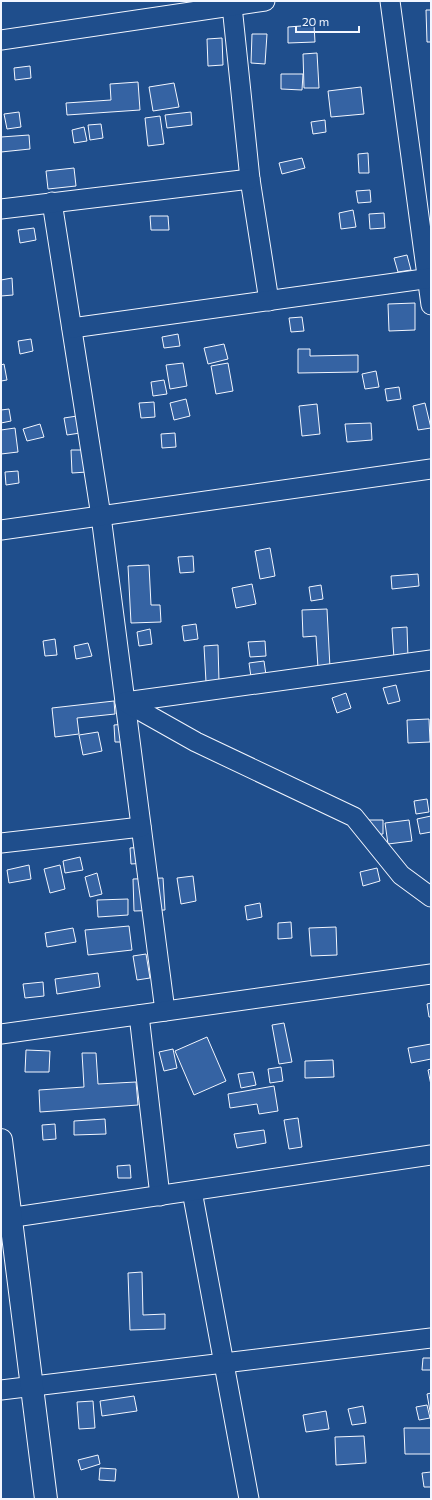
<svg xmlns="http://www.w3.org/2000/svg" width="432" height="1500" viewBox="0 0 432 1500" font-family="Commissioner,sans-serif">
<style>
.building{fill:#3563a3;stroke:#f2f6ff}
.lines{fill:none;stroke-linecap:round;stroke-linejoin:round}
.street-casing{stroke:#f2f6ff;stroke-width:21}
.secondary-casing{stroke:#f2f6ff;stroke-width:24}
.street{stroke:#1f4e8c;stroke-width:19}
.secondary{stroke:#1f4e8c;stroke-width:22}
</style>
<rect width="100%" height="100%" fill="#1f4e8c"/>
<g class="building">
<polygon points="426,10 431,10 431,42 427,42"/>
<polygon points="314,25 315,42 288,43 288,27"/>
<polygon points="252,34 267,34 265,64 251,63"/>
<polygon points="222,38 223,65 208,66 207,39"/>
<polygon points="317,53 319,88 304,88 303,54"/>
<polygon points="30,66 31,78 15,80 14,68"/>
<polygon points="281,74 303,74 302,90 281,89"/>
<polygon points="138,82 140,110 67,115 66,103 111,100 110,84"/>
<polygon points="174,83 179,107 153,111 149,87"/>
<polygon points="361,87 364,114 331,117 328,91"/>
<polygon points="19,112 21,127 7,129 4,114"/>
<polygon points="191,112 192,125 167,128 165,115"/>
<polygon points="160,116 164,144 148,146 145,118"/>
<polygon points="325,120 326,132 313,134 311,122"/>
<polygon points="101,124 103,138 90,140 88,125"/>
<polygon points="84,127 87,141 74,143 72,130"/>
<polygon points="29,135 30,149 1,152 1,137"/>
<polygon points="368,153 369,173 359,173 358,154"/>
<polygon points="302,158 305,168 282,174 279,163"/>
<polygon points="74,168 76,186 48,189 46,171"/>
<polygon points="370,190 371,202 358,203 356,191"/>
<polygon points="353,210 356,227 341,229 339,213"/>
<polygon points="384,213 385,228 370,229 369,214"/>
<polygon points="150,216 168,216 169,230 151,230"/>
<polygon points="34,228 36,240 20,243 18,230"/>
<polygon points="407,255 411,270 398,272 394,258"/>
<polygon points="12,278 13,295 1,296 1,280"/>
<polygon points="415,303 415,330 389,331 388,304"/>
<polygon points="302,317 304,331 291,332 289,318"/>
<polygon points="178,334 180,346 164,348 162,337"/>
<polygon points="31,339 33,351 20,354 18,341"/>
<polygon points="224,344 228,359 208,364 204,348"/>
<polygon points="298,349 310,349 310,356 358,355 358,372 298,373"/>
<polygon points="183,363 187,386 170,389 166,365"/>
<polygon points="228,363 233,391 216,394 211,366"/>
<polygon points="4,364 7,380 1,381 1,365"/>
<polygon points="376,371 379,387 365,389 362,374"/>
<polygon points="164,380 167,394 153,396 151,382"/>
<polygon points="399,387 401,399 387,401 385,389"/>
<polygon points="186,399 190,416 174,420 170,403"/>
<polygon points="154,402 155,417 141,418 139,403"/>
<polygon points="425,403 431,428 418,430 413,406"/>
<polygon points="317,404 320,434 302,436 299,406"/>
<polygon points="9,409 11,421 1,423 1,410"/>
<polygon points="77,416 80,433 67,435 64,418"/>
<polygon points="371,423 372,440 347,442 345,424"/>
<polygon points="40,424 44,437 27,441 23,429"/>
<polygon points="15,428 18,452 1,454 1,430"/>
<polygon points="175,433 176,447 162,448 161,434"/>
<polygon points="71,450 86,450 87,472 72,473"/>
<polygon points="18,471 19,483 6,485 5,472"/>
<polygon points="270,548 275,576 260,579 255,551"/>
<polygon points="193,556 194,572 180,573 178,557"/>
<polygon points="149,565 151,605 160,605 161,622 131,623 128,566"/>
<polygon points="418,574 419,586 392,589 391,576"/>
<polygon points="252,584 256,604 236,608 232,588"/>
<polygon points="321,585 323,599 311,601 309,587"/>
<polygon points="327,609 330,668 318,668 316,636 303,637 302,610"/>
<polygon points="196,624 198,639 184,641 182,626"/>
<polygon points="407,627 408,658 394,659 392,628"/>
<polygon points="150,629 152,644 139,646 137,632"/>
<polygon points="55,639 57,655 45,656 43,641"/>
<polygon points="265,641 266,656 250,657 248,642"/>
<polygon points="88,643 92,656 76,659 74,646"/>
<polygon points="218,645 219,682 206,682 204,646"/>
<polygon points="264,661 266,675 251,677 249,663"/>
<polygon points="396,685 400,701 388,704 383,688"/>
<polygon points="346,693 351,708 337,713 332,698"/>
<polygon points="114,701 115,714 77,718 79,734 55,737 52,708"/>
<polygon points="429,719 430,742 408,743 407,720"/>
<polygon points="126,724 126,742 115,742 114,725"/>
<polygon points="98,732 102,751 83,755 79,735"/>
<polygon points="427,799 429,812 416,814 414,801"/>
<polygon points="431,816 431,832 420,834 417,819"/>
<polygon points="368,820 383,820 383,834 368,835"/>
<polygon points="409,820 412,841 388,844 385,823"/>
<polygon points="145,847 146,863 131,864 130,848"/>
<polygon points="80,857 83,870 65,873 63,861"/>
<polygon points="29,865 31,879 9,883 7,870"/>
<polygon points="60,865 65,889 50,893 44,869"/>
<polygon points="377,868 380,881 363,886 360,872"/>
<polygon points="97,873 102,894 90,897 85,877"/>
<polygon points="193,876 196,901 181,904 177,878"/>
<polygon points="163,878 165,910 134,911 133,879"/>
<polygon points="128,899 128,915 98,917 97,900"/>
<polygon points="260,903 262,917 247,920 245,906"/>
<polygon points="291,922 292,938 278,939 278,923"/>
<polygon points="129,926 132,950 88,955 85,930"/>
<polygon points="336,927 337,955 311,956 309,928"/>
<polygon points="73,928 76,942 47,947 45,933"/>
<polygon points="146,954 150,978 137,980 133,956"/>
<polygon points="98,973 100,987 57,994 55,979"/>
<polygon points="43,982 44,996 25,998 23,984"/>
<polygon points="431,1003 431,1017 429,1017 427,1004"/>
<polygon points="284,1023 292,1062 279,1064 272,1025"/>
<polygon points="207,1037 226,1081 194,1095 175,1051"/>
<polygon points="431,1044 431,1059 411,1063 408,1048"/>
<polygon points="173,1049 177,1068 164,1071 159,1052"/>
<polygon points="26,1050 50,1051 49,1072 25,1072"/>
<polygon points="82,1053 96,1053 98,1084 136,1082 138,1105 40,1112 39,1090 84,1087"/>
<polygon points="333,1060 334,1077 305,1078 305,1061"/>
<polygon points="281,1067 283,1081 270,1083 268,1069"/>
<polygon points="431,1069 431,1085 428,1070"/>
<polygon points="253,1072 256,1085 241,1088 238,1074"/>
<polygon points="274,1086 278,1111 259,1114 257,1104 230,1108 228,1094"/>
<polygon points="298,1118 302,1147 289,1149 284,1120"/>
<polygon points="105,1119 106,1134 74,1135 74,1121"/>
<polygon points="55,1124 56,1139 43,1140 42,1125"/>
<polygon points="264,1130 266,1143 237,1148 234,1134"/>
<polygon points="130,1165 131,1178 118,1178 117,1166"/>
<polygon points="142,1272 143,1315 165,1314 165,1329 130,1330 128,1273"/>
<polygon points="423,1358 431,1358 431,1370 422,1370"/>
<polygon points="431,1393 431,1417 427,1394"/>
<polygon points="134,1396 137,1411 102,1416 100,1401"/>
<polygon points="93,1401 95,1428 79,1429 77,1402"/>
<polygon points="427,1405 430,1418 419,1420 416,1407"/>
<polygon points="363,1406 366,1423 352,1425 348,1409"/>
<polygon points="326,1411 329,1429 306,1432 303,1415"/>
<polygon points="404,1428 431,1428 431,1454 405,1454"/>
<polygon points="364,1436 366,1463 336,1465 335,1437"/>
<polygon points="98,1455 100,1464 81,1470 78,1460"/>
<polygon points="100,1468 116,1469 115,1481 99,1480"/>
<polygon points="431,1472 431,1487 424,1487 422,1473"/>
</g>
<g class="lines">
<defs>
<g id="street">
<polyline points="390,1 431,305"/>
<polyline points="232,6 250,179 269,301"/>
<polyline points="1,40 265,1"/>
<polyline points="52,202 101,516 165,1011"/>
<polyline points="1,209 250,179"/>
<polyline points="72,328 431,278"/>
<polyline points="1,530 431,469"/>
<polyline points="431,660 125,702 196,742 354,817 401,875 431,897"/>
<polyline points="1,843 141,827"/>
<polyline points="139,1015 160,1196"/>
<polyline points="1,1034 431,974"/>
<polyline points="192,1191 249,1499"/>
<polyline points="1,1219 431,1155"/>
<polyline points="1,1390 431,1338"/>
</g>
<polyline id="secondary" points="1,1140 46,1499"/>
</defs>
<use href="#street" class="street-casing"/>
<use href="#secondary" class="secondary-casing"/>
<use href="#street" class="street"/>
<use href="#secondary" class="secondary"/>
</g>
<rect width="432" height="1500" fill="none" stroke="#f2f6ff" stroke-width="4"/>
<path d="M296 26v6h63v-6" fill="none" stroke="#f2f6ff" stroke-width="2"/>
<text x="302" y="26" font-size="12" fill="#f2f6ff" stroke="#1f4e8c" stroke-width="3" paint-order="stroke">20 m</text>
</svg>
